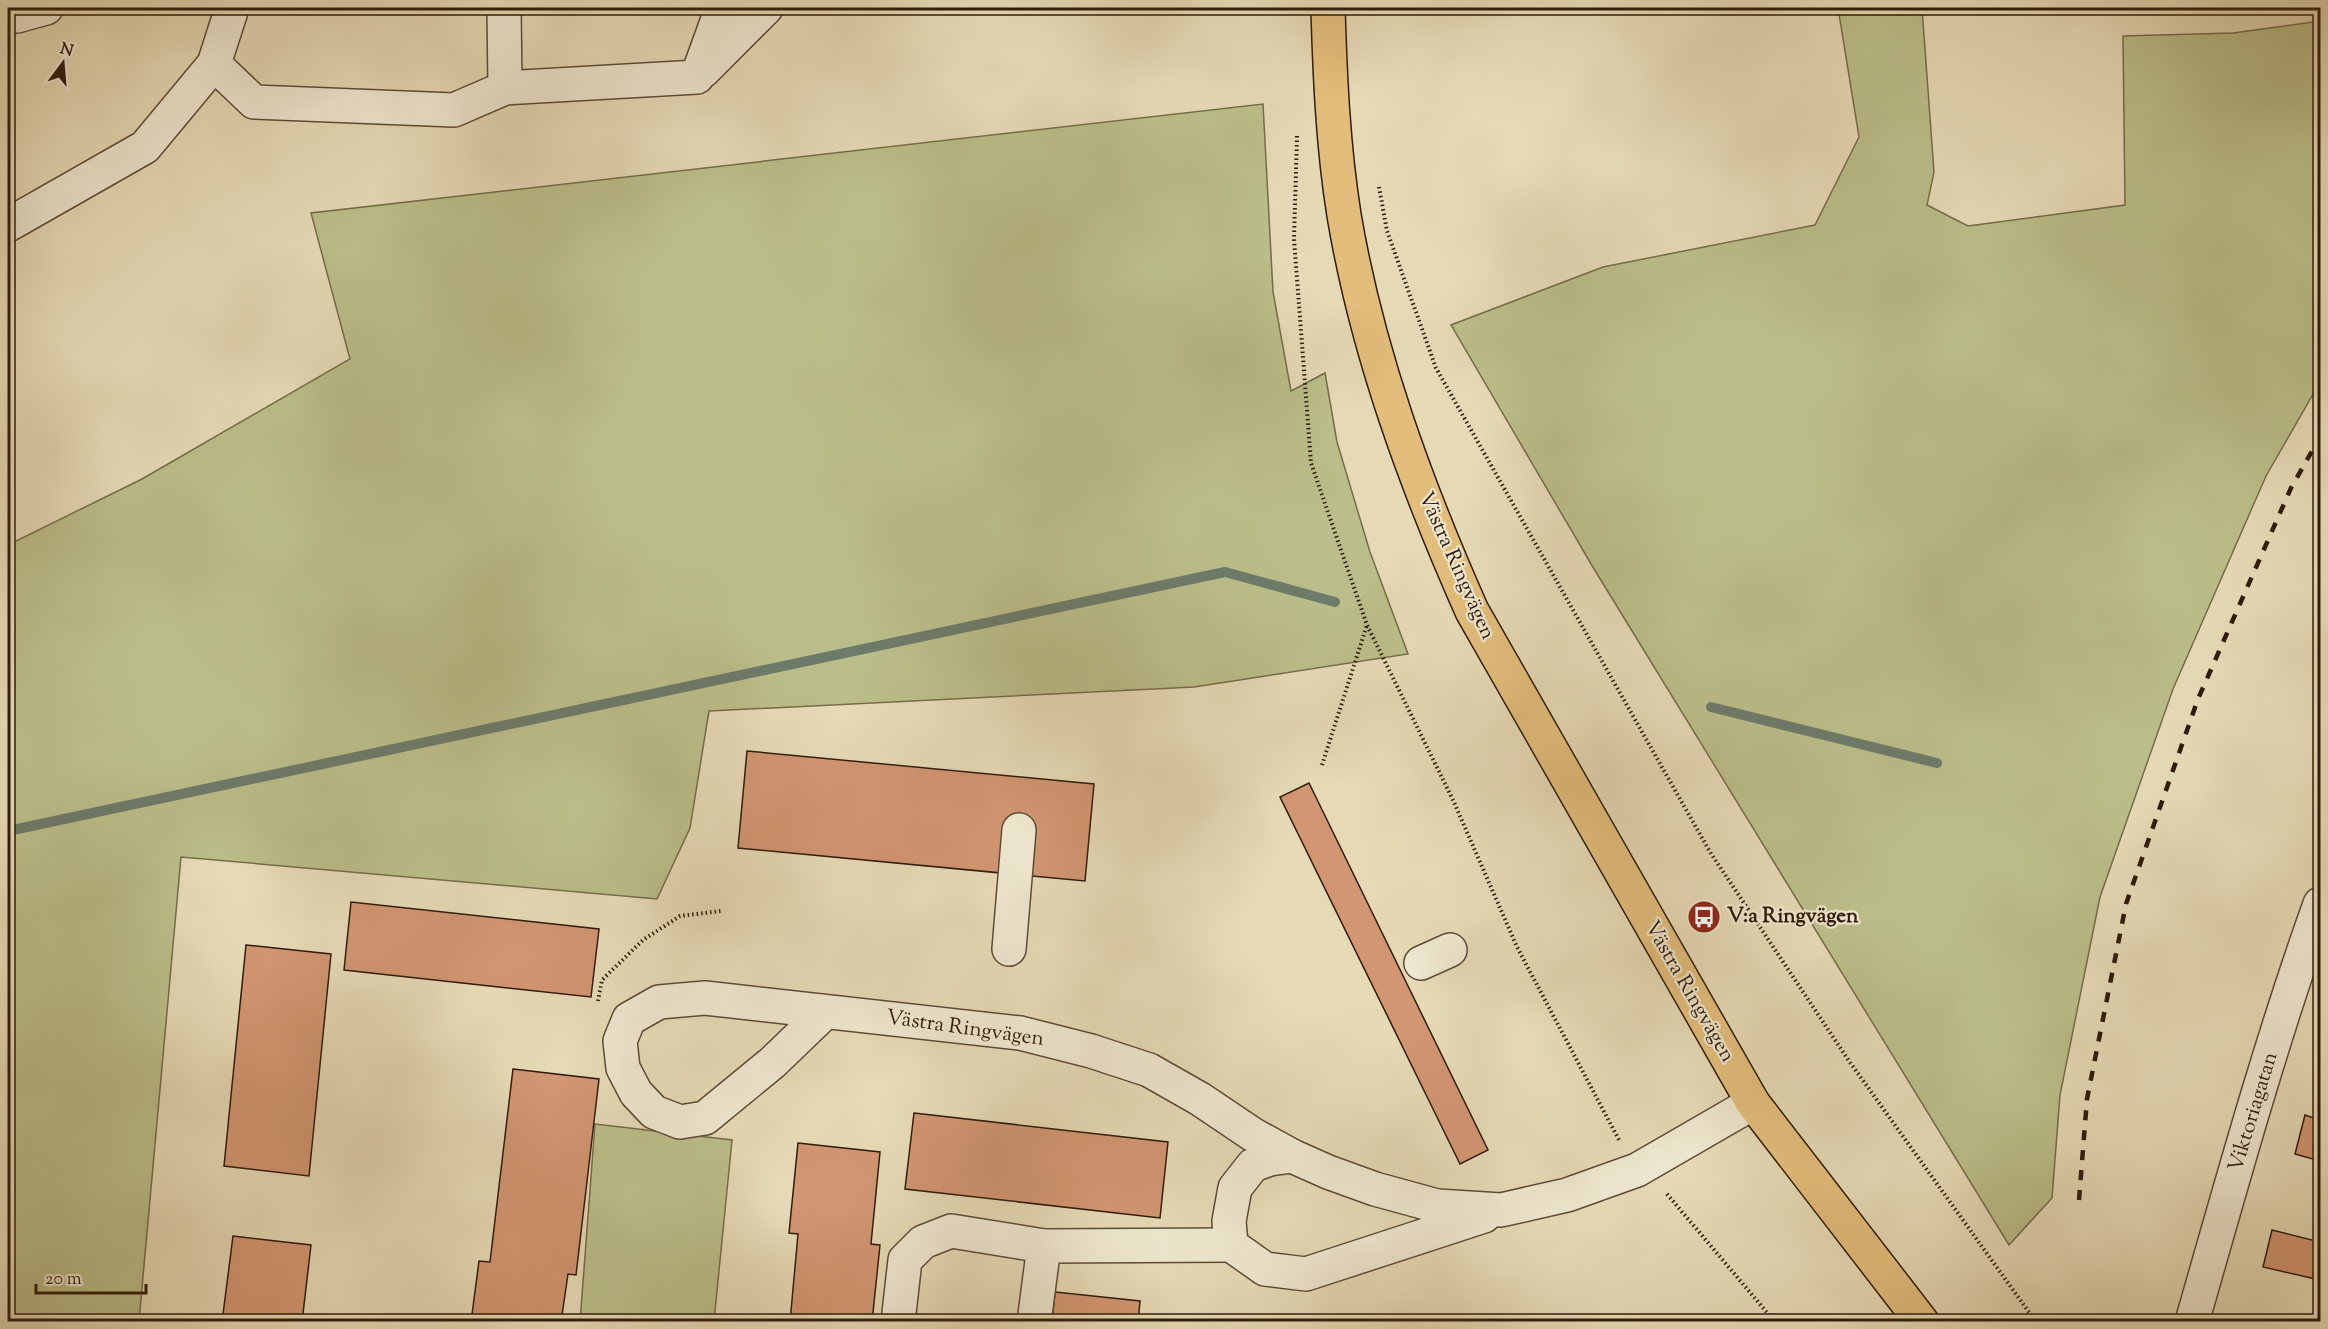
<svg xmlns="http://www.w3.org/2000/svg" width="2328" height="1329" viewBox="0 0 2328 1329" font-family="'Sorts Mill Goudy',serif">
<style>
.green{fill:#bbbe8a;stroke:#756c4a;stroke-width:1.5}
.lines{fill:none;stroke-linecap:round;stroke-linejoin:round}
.stream{stroke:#6d7b6a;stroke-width:10}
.building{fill:#d29672;stroke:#2f1b0b;stroke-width:1.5}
.minor-casing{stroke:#5d4b36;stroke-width:36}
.major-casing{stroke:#2f1b0b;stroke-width:36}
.path{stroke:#2f1b0b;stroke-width:4;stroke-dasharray:1.5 3;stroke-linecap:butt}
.minor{stroke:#efe7d0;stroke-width:33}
.major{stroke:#e3bd7b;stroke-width:33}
.rail{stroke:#2f1b0b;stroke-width:4.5;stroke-dasharray:10 10;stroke-linecap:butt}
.labels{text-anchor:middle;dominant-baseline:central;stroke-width:4.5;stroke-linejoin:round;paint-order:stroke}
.street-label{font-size:21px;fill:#2f1b0b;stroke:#efe7d0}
.poi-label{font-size:21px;font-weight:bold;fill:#2f1b0b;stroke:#efe7d0;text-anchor:start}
</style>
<rect width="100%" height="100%" fill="#e6dab6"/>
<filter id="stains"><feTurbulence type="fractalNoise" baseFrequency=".00333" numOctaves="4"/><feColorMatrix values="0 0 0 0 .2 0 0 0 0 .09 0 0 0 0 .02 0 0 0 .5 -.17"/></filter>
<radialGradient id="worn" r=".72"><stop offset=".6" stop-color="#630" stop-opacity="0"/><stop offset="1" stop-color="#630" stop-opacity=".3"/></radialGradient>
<g class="green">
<polygon points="1838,8 1922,8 1934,172 1927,205 1968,226 2125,205 2123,36 2233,33 2320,21 2320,382 2266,476 2173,689 2100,897 2060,1095 2052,1198 2009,1245 1594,569 1451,325 1603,267 1815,225 1859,137"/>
<polygon points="1263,104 1273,292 1291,391 1325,373 1337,442 1370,552 1408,654 1194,687 709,711 690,828 657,899 181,857 139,1321 8,1321 8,545 142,479 350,359 311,213"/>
<polygon points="595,1124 732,1140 714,1321 580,1322"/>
</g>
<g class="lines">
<g class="stream">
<polyline points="1711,707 1937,763"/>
<polyline points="8,831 1225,572 1335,602"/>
</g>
</g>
<g class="building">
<polygon points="747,751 1094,784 1085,881 738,848"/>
<polygon points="1309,783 1488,1150 1460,1164 1280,797"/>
<polygon points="351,902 599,929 591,997 344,970"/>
<polygon points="246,945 331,954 309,1176 224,1166"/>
<polygon points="513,1069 599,1079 576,1275 568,1274 561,1322 471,1322 479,1261 490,1262"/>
<polygon points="914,1113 1168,1142 1160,1218 905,1189"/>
<polygon points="2305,1115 2320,1120 2320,1161 2295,1154"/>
<polygon points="798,1143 880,1152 871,1244 880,1245 872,1322 790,1322 798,1234 789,1233"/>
<polygon points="2272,1230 2320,1242 2320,1280 2263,1267"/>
<polygon points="233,1236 311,1245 302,1322 222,1322"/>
<polygon points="1055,1292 1140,1301 1138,1322 1052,1322"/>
</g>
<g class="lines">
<defs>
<g id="minor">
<polyline points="504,8 505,88 697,77 722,8"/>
<polyline points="8,13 17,16 46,8"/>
<polyline points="214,64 254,102 454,110 505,88"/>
<polyline points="703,71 766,8"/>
<polyline points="8,225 145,147 214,64 232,8"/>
<polyline points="1009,949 1019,830"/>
<polyline points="1421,963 1450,950"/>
<polyline points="825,1012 772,1063 705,1118 680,1122 654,1112 636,1093 623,1068 620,1041 629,1019 659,1002 705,998 1020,1033 1091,1051 1149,1070 1200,1099 1252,1134 1292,1156 1328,1172 1375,1189 1437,1206 1501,1210 1567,1195 1637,1170 1753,1103"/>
<polyline points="1292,1156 1270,1159 1253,1165 1235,1188 1229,1221 1231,1245 1265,1269 1306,1274 1484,1216"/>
<polyline points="898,1322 905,1260 923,1242 951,1231 1044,1246 1231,1245"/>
<polyline points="1034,1322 1044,1246"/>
<path d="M2192 1322C2232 1182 2271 1041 2320 904"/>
</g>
<path id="major" d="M1328 8C1330 77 1333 146 1344 215 1367 352 1416 485 1472 611L1753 1103 1922 1322"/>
</defs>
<use href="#minor" class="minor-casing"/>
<use href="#major" class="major-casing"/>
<g class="path">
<polyline points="1297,136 1294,239 1311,463 1367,625 1453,800 1517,947 1619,1140"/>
<polyline points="1379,187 1387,231 1436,368 1710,852 1849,1061 2036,1322"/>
<polyline points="1322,765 1367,625"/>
<polyline points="598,1001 602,980 643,940 680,916 721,911"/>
<polyline points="1667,1194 1775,1322"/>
</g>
<use href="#minor" class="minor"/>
<use href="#major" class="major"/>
<polyline class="rail" points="2079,1200 2087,1099 2126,904 2198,699 2291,488 2320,437"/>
</g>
<defs>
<symbol id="bus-disc" viewBox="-11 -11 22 22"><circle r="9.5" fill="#8f2418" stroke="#efe7d0"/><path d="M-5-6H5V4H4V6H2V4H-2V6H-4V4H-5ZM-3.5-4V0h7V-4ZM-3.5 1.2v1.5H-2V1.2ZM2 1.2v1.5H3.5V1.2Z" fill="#fff"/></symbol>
</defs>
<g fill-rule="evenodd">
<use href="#bus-disc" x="1685" y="898" width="38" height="38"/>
</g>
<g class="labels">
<g class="street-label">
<text transform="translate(1456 566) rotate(66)">Västra Ringvägen</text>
<text transform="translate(1689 992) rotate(60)">Västra Ringvägen</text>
<text transform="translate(965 1029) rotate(8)">Västra Ringvägen</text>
<text transform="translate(2254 1112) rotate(-73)">Viktoriagatan</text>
</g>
<g class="poi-label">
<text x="1727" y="917">V:a Ringvägen</text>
</g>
</g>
<rect width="2328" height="1329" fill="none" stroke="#e6dab6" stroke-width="30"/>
<rect x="9" y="9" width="2310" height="1311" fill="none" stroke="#2f1b0b" stroke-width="3"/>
<rect x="15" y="15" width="2298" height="1299" fill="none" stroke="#2f1b0b" stroke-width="1.5"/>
<g transform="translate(63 63) rotate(16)" stroke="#efe7d0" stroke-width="4.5" paint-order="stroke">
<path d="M0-4.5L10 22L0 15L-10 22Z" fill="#2f1b0b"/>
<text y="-9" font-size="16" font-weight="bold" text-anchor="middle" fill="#2f1b0b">N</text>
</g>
<path d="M36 1284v9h110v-9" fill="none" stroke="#2f1b0b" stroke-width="3"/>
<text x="45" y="1284" font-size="18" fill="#2f1b0b" stroke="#efe7d0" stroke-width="4.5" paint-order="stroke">20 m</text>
<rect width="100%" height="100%" filter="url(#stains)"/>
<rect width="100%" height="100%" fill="url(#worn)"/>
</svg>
